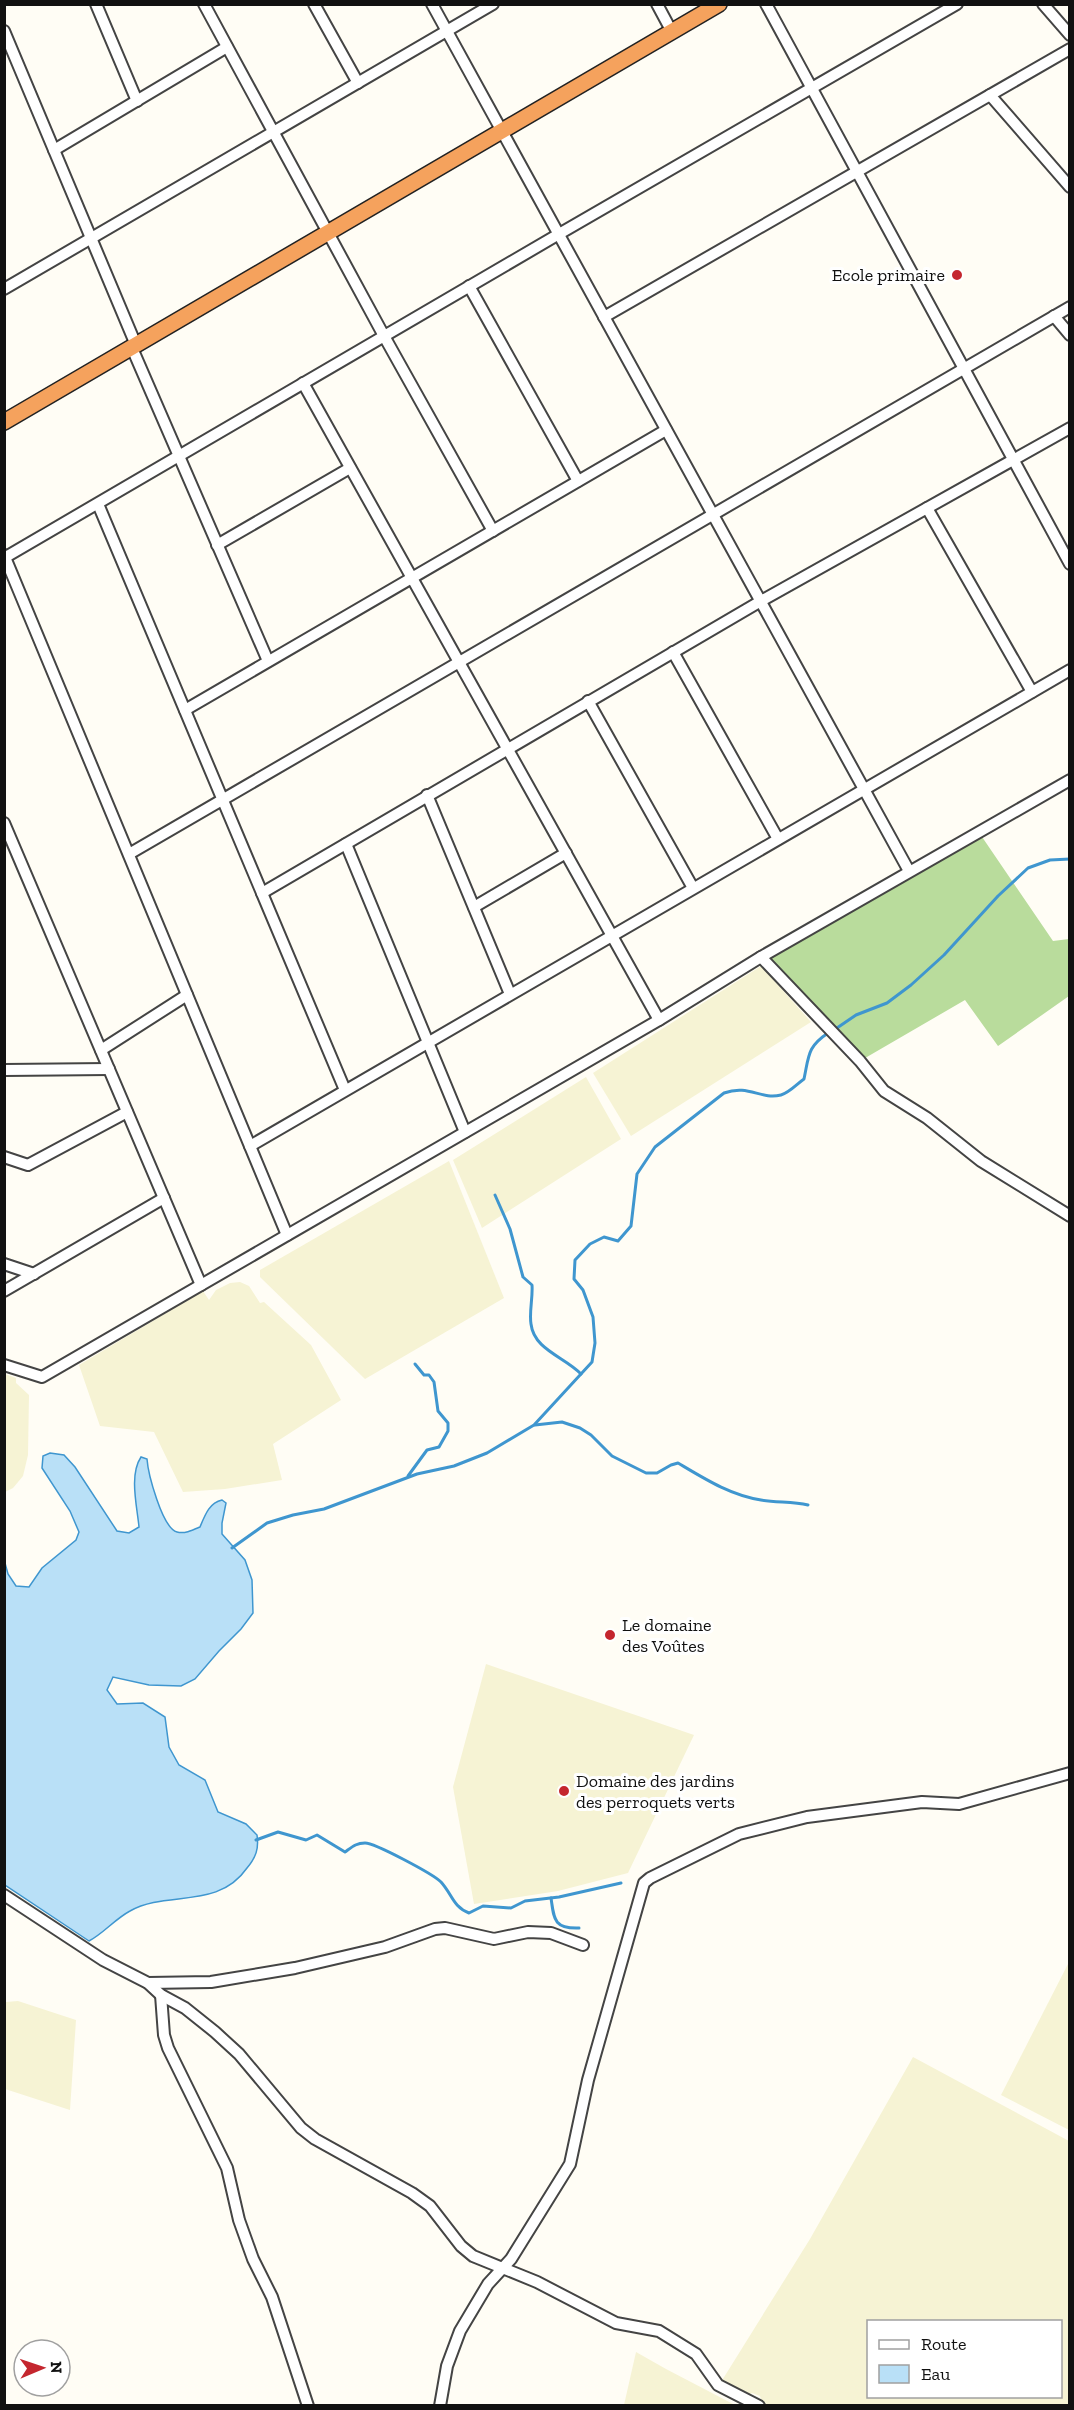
<svg xmlns="http://www.w3.org/2000/svg" width="1074" height="2410" viewBox="0 0 1074 2410" font-family="'Zilla Slab',serif">
<style>
.farmland{fill:#f6f3d4;fill-rule:evenodd}
.forest{fill:#b9dc9c}
.water{fill:#b9e0f7;stroke:#3f96cf;stroke-width:1.5}
.lines{fill:none;stroke-linecap:round;stroke-linejoin:round}
.stream{stroke:#3f96cf;stroke-width:3}
.minor-casing{stroke:#444;stroke-width:14}
.highway-casing{stroke:#222;stroke-width:18}
.minor{stroke:#fff;stroke-width:10}
.highway{stroke:#f5a25d;stroke-width:15}
.poi-dot{fill:#c4262e;stroke:#fff;stroke-width:2}
.labels{text-anchor:middle;dominant-baseline:central;stroke-width:6;stroke-linejoin:round;paint-order:stroke}
.poi-label{font-size:18px;fill:#111;stroke:#fff;text-anchor:start}
</style>
<rect width="100%" height="100%" fill="#fffdf5"/>
<g class="farmland">
<polygon points="761,966 811,1022 631,1136 593,1073"/>
<polygon points="586,1077 621,1139 482,1228 453,1160"/>
<polygon points="449,1161 504,1298 365,1379 260,1277 260,1270"/>
<polygon points="240,1282 249,1286 260,1303 264,1302 311,1345 341,1400 273,1444 282,1480 225,1489 183,1492 154,1432 100,1426 79,1365 203,1291 209,1300 216,1290 230,1283"/>
<polygon points="5,1374 16,1378 16,1383 29,1395 28,1455 23,1476 13,1488 5,1492"/>
<polygon points="486,1664 694,1735 628,1873 558,1891 474,1904 453,1787"/>
<polygon points="1069,1962 1069,2130 1001,2095"/>
<polygon points="5,1993 6,2002 18,2001 76,2020 70,2110 5,2089"/>
<path d="M913 2057 1069 2141V2405H769L762 2402 760 2396 752 2393 747 2396 721 2382 810 2239ZM868 2322H1060V2396H868Z"/>
<polygon points="636,2352 666,2369 735,2405 624,2405"/>
</g>
<polygon class="forest" points="978,831 1053,941 1069,939 1069,996 998,1046 965,1000 860,1061 761,957"/>
<path class="water" d="M50 1453 64 1455 75 1467 117 1531 129 1533 139 1527C137 1506 129 1475 141 1457L147 1459C148 1473 162 1528 177 1532 185 1534 193 1530 200 1527 205 1515 209 1503 222 1500L226 1503 222 1523V1534L245 1560 252 1580 253 1613 241 1629 219 1651 195 1679 181 1686 149 1685 113 1677 107 1690 117 1704 143 1703 165 1717 169 1747 179 1765 205 1780 218 1812 246 1824 257 1835C259 1849 256 1857 247 1868 218 1910 167 1890 130 1911 115 1919 104 1933 89 1941L5 1885V1563L8 1574 16 1586 29 1587 42 1568 76 1540 79 1532 70 1511 42 1468 43 1456Z"/>
<g class="lines">
<g class="stream">
<polyline points="834,1030 856,1015 887,1003 911,985 944,955 998,896 1028,868 1050,860 1070,859"/>
<path d="M495 1195 510 1229 523 1277 532 1285C533 1298 529 1312 531 1324 534 1350 565 1357 581 1374"/>
<path d="M535 1425 562 1422 580 1428 591 1435 612 1456 646 1473H657L671 1465 678 1463C705 1479 730 1495 761 1500 777 1503 792 1501 808 1505"/>
<polyline points="408,1476 427,1450 439,1447 448,1431 448,1423 438,1411 434,1382 429,1375 424,1375 415,1364"/>
<path d="M232 1548 267 1523 293 1515 324 1509 417 1474 454 1466 487 1453 534 1425 592 1362 595 1343 593 1317 583 1290 574 1279 575 1260 590 1244 604 1237 618 1241 631 1226 637 1174 655 1147 724 1093C749 1084 760 1100 781 1095 789 1093 797 1084 804 1079 809 1056 807 1047 828 1033"/>
<path d="M256 1840 278 1832 306 1840 317 1835 345 1852C352 1847 356 1843 365 1843 375 1843 433 1874 441 1882 452 1894 453 1907 469 1913L483 1906 511 1908 525 1901 559 1897 621 1883"/>
<path d="M551 1898C554 1918 553 1929 579 1928"/>
</g>
<defs>
<g id="minor">
<polyline points="96,4 137,101"/>
<polyline points="204,4 384,336 493,531"/>
<polyline points="314,4 358,83"/>
<polyline points="432,4 909,871"/>
<polyline points="657,4 672,32"/>
<polyline points="766,4 1070,564"/>
<polyline points="1043,4 1070,35"/>
<polyline points="4,31 136,345"/>
<polyline points="990,95 1070,187"/>
<polyline points="54,150 227,47"/>
<polyline points="469,286 578,481"/>
<polyline points="4,289 493,4"/>
<polyline points="1054,316 1070,335"/>
<polyline points="604,317 1070,49"/>
<polyline points="132,348 268,661"/>
<polyline points="303,383 659,1020"/>
<polyline points="98,504 345,1090"/>
<polyline points="927,508 1032,692"/>
<polyline points="217,545 350,468"/>
<polyline points="4,555 287,1235"/>
<polyline points="4,558 559,234 957,4"/>
<polyline points="673,652 778,839"/>
<polyline points="588,701 693,888"/>
<polyline points="185,710 666,430"/>
<polyline points="427,795 510,994"/>
<polyline points="4,823 201,1285"/>
<polyline points="346,844 465,1132"/>
<polyline points="129,854 1070,307"/>
<polyline points="262,893 761,601 1070,428"/>
<polyline points="474,907 566,853"/>
<polyline points="761,957 860,1061 884,1091 927,1118 981,1161 1070,1216"/>
<polyline points="101,1050 187,995"/>
<polyline points="4,1070 109,1069"/>
<polyline points="250,1146 1070,670"/>
<polyline points="4,1157 28,1165 127,1112"/>
<polyline points="4,1264 34,1274"/>
<polyline points="4,1291 164,1198"/>
<polyline points="4,1365 42,1377 659,1020 761,957 1070,780"/>
<polyline points="4,1895 103,1960 148,1983 161,1995 185,2008 215,2032 239,2054 301,2128 315,2139 412,2193 430,2206 461,2246 473,2256 537,2282 616,2323 659,2331 696,2354 718,2385 759,2406"/>
<polyline points="148,1983 211,1982 295,1968 385,1947 435,1929 445,1928 494,1939 528,1932 551,1933 583,1945"/>
<polyline points="161,1995 164,2035 168,2048 227,2168 239,2220 253,2259 272,2297 308,2406"/>
<polyline points="440,2406 447,2366 460,2331 488,2284 511,2259 570,2164 588,2080 644,1883 650,1878 739,1834 807,1817 922,1802 959,1804 1070,1773"/>
</g>
<polyline id="highway" points="4,422 719,4"/>
</defs>
<use href="#minor" class="minor-casing"/>
<use href="#highway" class="highway-casing"/>
<use href="#minor" class="minor"/>
<use href="#highway" class="highway"/>
</g>
<g class="poi-dot">
<circle cx="957" cy="275" r="6"/>
<circle cx="610" cy="1635" r="6"/>
<circle cx="564" cy="1791" r="6"/>
</g>
<g class="labels">
<g class="poi-label">
<text x="945" y="275" text-anchor="end">Ecole primaire</text>
<text x="622" y="1625">Le domaine<tspan x="622" dy="21">des Voûtes</tspan></text>
<text x="576" y="1781">Domaine des jardins<tspan x="576" dy="21">des perroquets verts</tspan></text>
</g>
</g>
<rect width="1074" height="2410" fill="none" stroke="#111111" stroke-width="12"/>
<rect x="867" y="2320" width="195" height="78" fill="#ffffff" stroke="#a0a0a0" stroke-width="1.5"/>
<rect x="879" y="2340" width="30" height="9" fill="#ffffff" stroke="#a0a0a0" stroke-width="1.5"/>
<text x="921" y="2350" font-size="18" fill="#111111">Route</text>
<rect x="879" y="2365" width="30" height="18" fill="#b9e0f7" stroke="#a0a0a0" stroke-width="1.5"/>
<text x="921" y="2380" font-size="18" fill="#111111">Eau</text>
<g transform="translate(42 2368) rotate(88)"><circle r="28" fill="#ffffff" stroke="#a0a0a0" stroke-width="1.5"/>
<path d="M0-4.5L10 22L0 15L-10 22Z" fill="#c4262e"/>
<text y="-9" font-size="16" font-weight="bold" text-anchor="middle" fill="#111111">N</text>
</g>
</svg>
